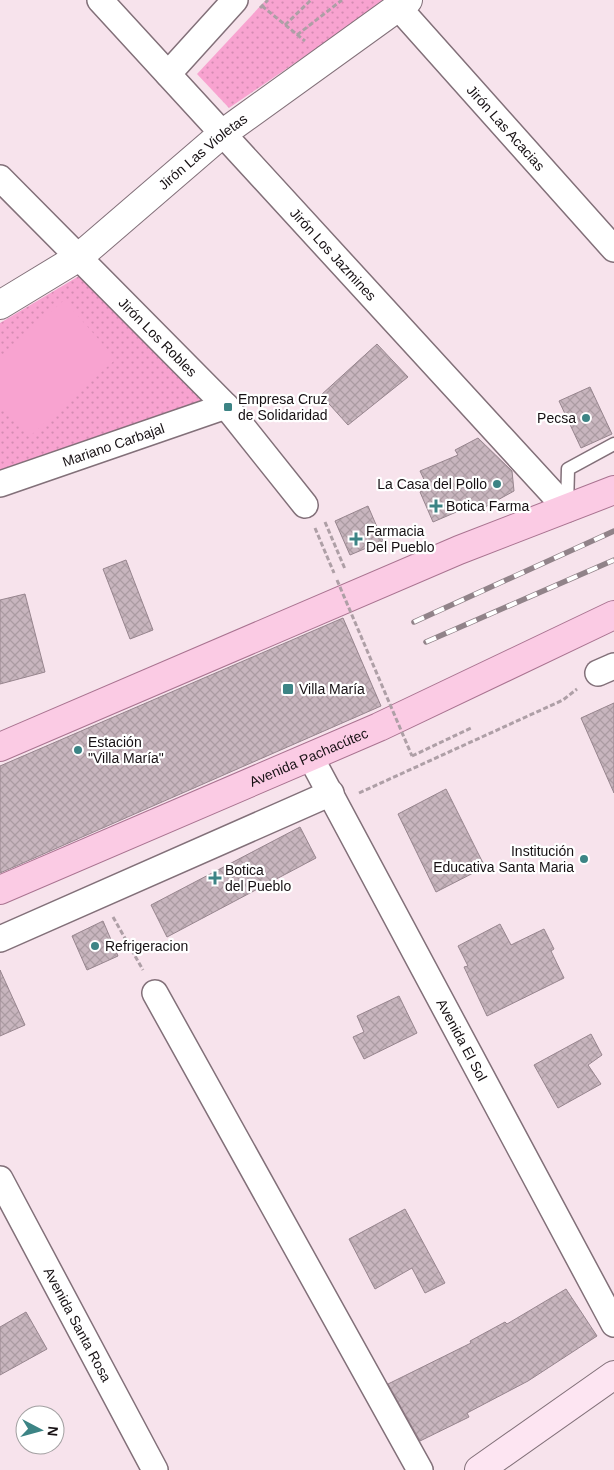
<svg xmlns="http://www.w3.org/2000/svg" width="614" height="1470" viewBox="0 0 614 1470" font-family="Helvetica,sans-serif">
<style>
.grass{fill:url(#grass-dots)}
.garden{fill:#f8a3d0}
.building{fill:url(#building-cross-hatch);stroke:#97858e}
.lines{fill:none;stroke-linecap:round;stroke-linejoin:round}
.service-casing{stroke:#827079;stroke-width:15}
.minor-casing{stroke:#827079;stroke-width:28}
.tertiary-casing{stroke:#827079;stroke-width:30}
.secondary-casing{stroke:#827079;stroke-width:30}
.primary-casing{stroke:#a97390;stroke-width:30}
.path{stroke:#ae9fa6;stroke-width:3;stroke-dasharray:5 2.5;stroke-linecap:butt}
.service{stroke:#fff;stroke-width:12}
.minor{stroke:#fff;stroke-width:25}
.tertiary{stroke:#fff;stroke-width:28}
.secondary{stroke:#fde5f2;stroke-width:28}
.primary{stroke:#fbcbe4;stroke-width:28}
.rail-casing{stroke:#918389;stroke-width:5.5}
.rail{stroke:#fff;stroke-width:4;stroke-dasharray:11;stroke-linecap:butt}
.path-bridge{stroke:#ae9fa6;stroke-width:3;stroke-dasharray:5 2.5;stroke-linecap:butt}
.poi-dot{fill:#3c8485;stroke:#fff;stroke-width:2}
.labels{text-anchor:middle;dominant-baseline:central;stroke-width:4.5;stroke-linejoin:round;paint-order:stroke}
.street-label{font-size:14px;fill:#171114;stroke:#fff}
.poi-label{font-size:14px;fill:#171114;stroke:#fff;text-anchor:start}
</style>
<defs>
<pattern id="grass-dots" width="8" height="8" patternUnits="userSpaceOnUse" patternTransform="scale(1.25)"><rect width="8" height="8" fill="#f8a3d0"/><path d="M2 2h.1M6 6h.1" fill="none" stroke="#d48bb2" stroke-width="1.8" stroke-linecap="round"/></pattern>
<pattern id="building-cross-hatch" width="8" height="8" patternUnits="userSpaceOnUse" patternTransform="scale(1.25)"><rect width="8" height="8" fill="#c8b5be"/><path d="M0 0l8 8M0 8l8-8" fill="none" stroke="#ab9ba2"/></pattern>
</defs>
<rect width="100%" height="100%" fill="#f7e3ec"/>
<g class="grass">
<polygon points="266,0 387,0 229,108 197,74"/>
<polygon points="79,276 207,402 0,471 0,323"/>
</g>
<polygon class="garden" points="64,300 116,359 29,437 0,404 0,357"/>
<g class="building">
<polygon points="377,344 408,377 348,425 321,395"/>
<polygon points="590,387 612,434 581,448 559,401"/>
<polygon points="478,438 512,471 514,491 485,507 482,501 433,522 420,492 428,488 420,471 458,455 455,450"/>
<polygon points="368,506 383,541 350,555 335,521"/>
<polygon points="126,560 153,630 130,639 103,569"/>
<polygon points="25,594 45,672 0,684 0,600"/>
<polygon points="343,618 381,706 0,873 0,766"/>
<polygon points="614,703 614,793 581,718"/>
<polygon points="446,789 485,867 436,892 398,814"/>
<polygon points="300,827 316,858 167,937 151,905"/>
<polygon points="103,921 118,956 87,970 72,936"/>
<polygon points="500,924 511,945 544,929 554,949 551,951 564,978 487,1016 464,967 468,966 458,946"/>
<polygon points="0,970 25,1025 0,1036"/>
<polygon points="399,996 417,1033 364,1059 353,1037 364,1032 357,1016"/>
<polygon points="591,1034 602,1055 588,1065 601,1084 558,1108 534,1065"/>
<polygon points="405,1209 445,1283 425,1293 412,1268 375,1289 349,1239"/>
<polygon points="566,1289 597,1336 528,1381 467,1413 469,1417 420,1441 388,1384 471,1343 470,1341 505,1322 507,1324"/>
<polygon points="26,1312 47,1349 0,1375 0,1327"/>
</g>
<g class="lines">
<defs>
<polyline id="service" points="567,507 568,469 614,444"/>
<g id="minor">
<path id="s1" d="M100 0 567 509"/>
<path id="s2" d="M398 7 614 249"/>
<polyline points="168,74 235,0"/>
<path id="s3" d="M0 178 226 406 305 505"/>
<path id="s4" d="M0 484 226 406"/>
<polyline points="598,673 614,666"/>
<path id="s5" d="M310 756 614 1324"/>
<polyline points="0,939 331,793"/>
<polyline points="155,993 420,1470"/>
<path id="s6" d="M0 1179 155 1470"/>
</g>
<g id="tertiary">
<path id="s7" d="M0 305 79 257 222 134 408 0"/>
</g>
<polyline id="secondary" points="479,1470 614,1375"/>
<g id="primary">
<polyline points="0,747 459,550 614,490"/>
<path id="s8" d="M0 890 379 727 614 615"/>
</g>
</defs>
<use href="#service" class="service-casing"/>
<use href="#minor" class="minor-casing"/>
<use href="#tertiary" class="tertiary-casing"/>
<use href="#secondary" class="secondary-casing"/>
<use href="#primary" class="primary-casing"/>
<g class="path">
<polyline points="262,6 305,41"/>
<polyline points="260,8 268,0"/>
<polyline points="285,25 311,0"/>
<polyline points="297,35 342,0"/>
<polyline points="325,522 345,569"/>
<polyline points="315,528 334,573"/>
<polyline points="412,756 471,728"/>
<polyline points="359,793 563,700 577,689"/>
<polyline points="113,917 143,970"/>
</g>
<use href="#service" class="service"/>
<use href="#minor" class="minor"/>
<use href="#tertiary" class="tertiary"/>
<use href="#secondary" class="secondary"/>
<use href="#primary" class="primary"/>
<defs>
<g id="rail">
<polyline points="414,622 614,531"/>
<polyline points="426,642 614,560"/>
</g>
</defs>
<use href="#rail" class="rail-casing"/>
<use href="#rail" class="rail"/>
<polyline class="path-bridge" points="337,580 412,756"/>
</g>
<g class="poi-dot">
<rect x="223" y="402" width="10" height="10" rx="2.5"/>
<circle cx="586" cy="418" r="5"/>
<circle cx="497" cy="484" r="5"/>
<path d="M433.5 498.5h5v5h5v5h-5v5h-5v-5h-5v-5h5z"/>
<path d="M353.5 531.5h5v5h5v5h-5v5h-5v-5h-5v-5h5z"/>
<rect x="282" y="683" width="12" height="12" rx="2.5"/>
<circle cx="78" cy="750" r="5"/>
<circle cx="584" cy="859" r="5"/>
<path d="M212.5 870.5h5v5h5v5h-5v5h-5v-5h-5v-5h5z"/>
<circle cx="95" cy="946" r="5"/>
</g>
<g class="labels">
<g class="street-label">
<text stroke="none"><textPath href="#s2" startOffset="162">Jirón Las Acacias</textPath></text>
<text stroke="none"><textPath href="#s7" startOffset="255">Jirón Las Violetas</textPath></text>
<text stroke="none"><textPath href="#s1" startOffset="345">Jirón Los Jazmines</textPath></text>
<text stroke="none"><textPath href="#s3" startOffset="224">Jirón Los Robles</textPath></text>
<text stroke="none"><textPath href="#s4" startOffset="120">Mariano Carbajal</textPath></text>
<text stroke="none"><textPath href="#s8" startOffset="336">Avenida Pachacútec</textPath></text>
<text stroke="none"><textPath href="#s5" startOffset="322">Avenida El Sol</textPath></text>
<text stroke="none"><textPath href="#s6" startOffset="165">Avenida Santa Rosa</textPath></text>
</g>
<g class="poi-label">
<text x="238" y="399">Empresa Cruz<tspan x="238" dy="16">de Solidaridad</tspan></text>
<text x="576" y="418" text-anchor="end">Pecsa</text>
<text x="487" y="484" text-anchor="end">La Casa del Pollo</text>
<text x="446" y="506">Botica Farma</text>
<text x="366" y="531">Farmacia<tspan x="366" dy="16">Del Pueblo</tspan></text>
<text x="299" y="689">Villa María</text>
<text x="88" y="742">Estación<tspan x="88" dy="16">"Villa María"</tspan></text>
<text x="574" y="851" text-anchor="end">Institución<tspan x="574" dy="16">Educativa Santa Maria</tspan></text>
<text x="225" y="870">Botica<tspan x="225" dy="16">del Pueblo</tspan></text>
<text x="105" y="946">Refrigeracion</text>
</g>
</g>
<g transform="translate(40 1430) rotate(96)"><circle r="24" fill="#ffffff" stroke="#a2a0a1"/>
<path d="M0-4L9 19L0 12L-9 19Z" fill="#3c8485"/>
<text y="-8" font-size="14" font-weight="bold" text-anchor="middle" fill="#171114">N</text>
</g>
</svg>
